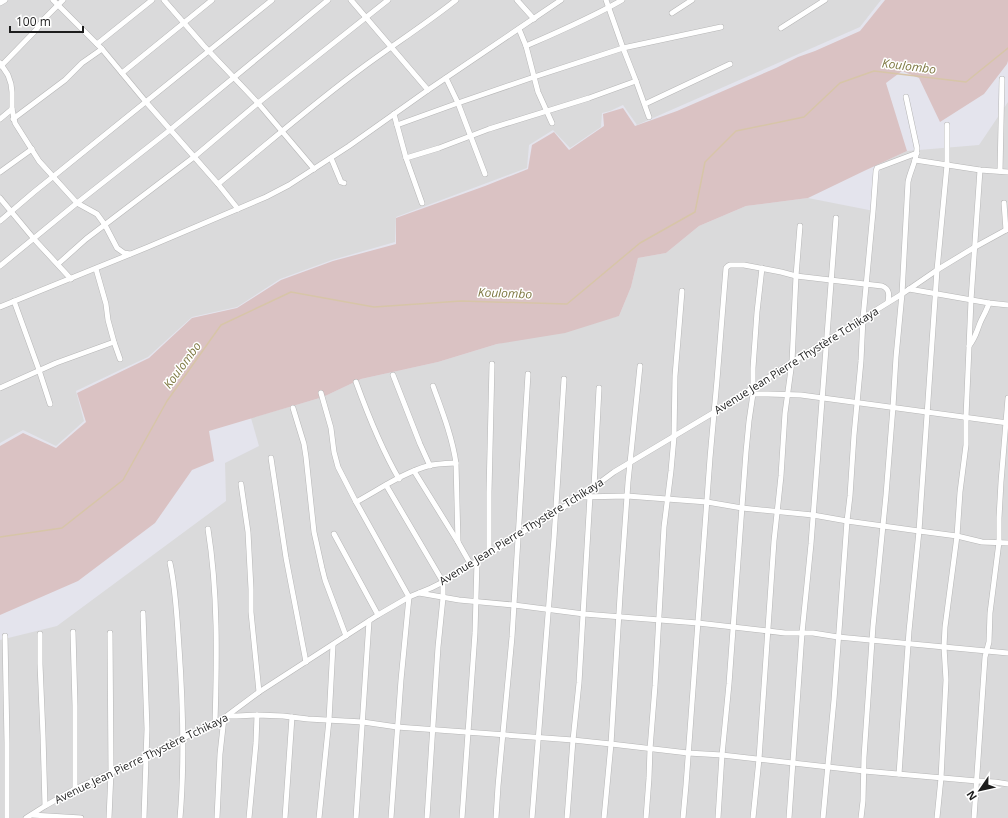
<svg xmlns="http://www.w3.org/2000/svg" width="1008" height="818" viewBox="0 0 1008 818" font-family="'Open Sans',sans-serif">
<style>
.residential{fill:#dadadb}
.wetland{fill:#dac2c3}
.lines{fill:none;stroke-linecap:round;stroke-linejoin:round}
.stream{stroke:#d7c5a8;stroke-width:1.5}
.minor-casing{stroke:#b6b6b6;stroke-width:6}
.minor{stroke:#fff;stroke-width:5}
.labels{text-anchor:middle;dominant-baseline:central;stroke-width:3;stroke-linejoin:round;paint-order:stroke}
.street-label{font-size:11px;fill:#1d1d1d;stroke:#fff}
.water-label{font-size:12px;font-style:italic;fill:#7e7842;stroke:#fff}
</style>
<rect width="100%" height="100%" fill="#e4e4ed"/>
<g class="residential">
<polygon points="0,0 881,0 860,27 637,125 623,105 610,111 602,113 601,127 570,148 553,130 529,145 527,168 396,217 395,242 332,260 280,279 237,307 192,317 148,357 120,370 76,391 84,421 56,446 23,430 0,443"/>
<polygon points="1008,102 1008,818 0,818 0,640 57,626 226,501 225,463 259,446 251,418 323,397 361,379 438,362 497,344 619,316 631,287 638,258 666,253 699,226 746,206 808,198 874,211 881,163 907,151 979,145"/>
</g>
<polygon class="wetland" points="885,0 1008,0 1008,61 1007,64 984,94 940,122 919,78 902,71 886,83 907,151 864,171 808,198 746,206 699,226 666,253 638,258 631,287 619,316 565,333 497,344 438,362 361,379 323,397 209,431 214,461 192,470 155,523 78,581 0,615 0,446 23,433 56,448 86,422 77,393 149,358 192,318 237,308 281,280 333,261 396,244 396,218 485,186 528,169 532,145 554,132 569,150 604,126 603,114 623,108 635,126 677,111 776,68 798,57 815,51 860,31"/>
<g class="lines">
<polyline class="stream" points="0,537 62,528 123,480 167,401 221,325 291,292 374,307 461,301 567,304 640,243 695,212 705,162 736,131 804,117 840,83 874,71 966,82 1008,48"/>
<defs>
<g id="minor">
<polyline points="53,0 102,49 146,102 218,184 238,209"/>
<polyline points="164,0 204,46 258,103 314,169"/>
<polyline points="351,0 428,90"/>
<polyline points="517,0 534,19"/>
<polyline points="606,0 623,48 636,81 649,117"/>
<polyline points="0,3 5,0"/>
<polyline points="672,13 692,0"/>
<polyline points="781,28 825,0"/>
<polyline points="519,29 526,46 538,92 552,123"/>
<polyline points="97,44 152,0"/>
<path d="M526 46C558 32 591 18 622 0"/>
<polyline points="0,63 8,75 11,84 12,92 12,109 15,123 39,161 77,203 97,214 105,225 117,248 124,253 130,254"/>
<polyline points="1,66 36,30 43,20 63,0"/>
<polyline points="122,73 212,0"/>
<polyline points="446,78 458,103 485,174"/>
<polyline points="645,104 730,64"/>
<polyline points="394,114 406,158 422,203"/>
<polyline points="0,119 12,109"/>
<polyline points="13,119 65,80 82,63 102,49"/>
<polyline points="397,125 458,103 534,77 623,48 721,27"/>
<polyline points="331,158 341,182 344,183"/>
<polyline points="406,158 439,148 489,129 589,98 636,81"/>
<polyline points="915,160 980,170 1008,172"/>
<polyline points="1000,171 1002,79"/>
<polyline points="0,172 32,149"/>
<path d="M218 184C266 145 313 104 362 68 393 45 426 24 456 0"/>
<polyline points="0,198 34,239 71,279"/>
<polyline points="1004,203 1006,230"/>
<polyline points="0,221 34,192 272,0"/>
<polyline points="58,264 86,239 194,157 258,103 388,0"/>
<polyline points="0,266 77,203 170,130 328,0"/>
<polyline points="96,269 106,304 108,320 114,342 120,359"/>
<polyline points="909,289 989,303 1008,305"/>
<polyline points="14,301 39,370 50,404"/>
<polyline points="0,307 148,247 266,197 289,185 349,146 428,90 561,0"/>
<path d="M969 346C976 337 976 333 980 323 983 316 987 310 989 303"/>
<polyline points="393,375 420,444 430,466"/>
<path d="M356 382C368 415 381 448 399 479"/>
<path d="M433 386C442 411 452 436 456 463L458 542"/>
<polyline points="0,388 56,363 114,342"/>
<polyline points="321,393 331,428 334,452 338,467 356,502 409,597 401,680 391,818"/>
<polyline points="753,394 768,394 801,395 1008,423"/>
<polyline points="293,408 304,444 306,457 314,532 322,568 325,580 346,636"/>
<polyline points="271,458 286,558 306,662"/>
<polyline points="414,471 458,542 471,565"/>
<polyline points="241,484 248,532 251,589 251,612 259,692"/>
<polyline points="386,485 443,582 443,598 438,647 427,818"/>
<polyline points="594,487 599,388"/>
<polyline points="581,497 627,496 707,502 742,508 813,515 847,521 919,531 957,536 982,542 1008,543"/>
<path d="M356 502C380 489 404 472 431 465 439 464 448 463 456 463"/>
<path d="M208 529C218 592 217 658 215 722"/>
<polyline points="334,534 378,615"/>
<polyline points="489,554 489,492 492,364"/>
<path d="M170 563C176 590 177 619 179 647 183 704 185 761 180 818"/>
<polyline points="419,593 459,600 514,605 584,614 698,623 785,633 813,633 838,637 1008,653"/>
<polyline points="143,613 147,729 144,818"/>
<polyline points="73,632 75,706 75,789"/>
<polyline points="40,634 40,664 43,735 45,806"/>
<polyline points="5,636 7,743 7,818"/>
<polyline points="228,716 237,716 257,715 283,716 308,719 363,722 397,727 573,740 611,744 688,753 722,755 864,771 977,781 995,782 1008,784"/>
<polyline points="899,774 909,631 919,531 937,270 947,165 947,125"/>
<polyline points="32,815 81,818"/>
<polyline points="26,818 45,806 75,789 147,756 224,718 259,692 378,615 409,597 431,588 443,582 489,554 537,523 579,498 614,472 733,401 792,362 902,294 937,270 975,247 1008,229"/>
<polyline points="109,818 111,772 110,633"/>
<polyline points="217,818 220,754 224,718"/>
<polyline points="249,818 256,743 257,715"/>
<polyline points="285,818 292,717"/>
<polyline points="319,818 329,720 333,645"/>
<polyline points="356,818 369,621"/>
<polyline points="462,818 475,633 477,561"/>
<polyline points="496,818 498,786 512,637 528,374"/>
<polyline points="532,818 554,538 564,379"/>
<polyline points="567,818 573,740 579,683 590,496"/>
<polyline points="604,818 611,744 620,596 628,482 640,366"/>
<polyline points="646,818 649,778 650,749 655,686 664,527 671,471 674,437 675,376 682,291"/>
<path d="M683 818 686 785 710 458 717 380 726 268 728 266 730 265H744L781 272 796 276 882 286C890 289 889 295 888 302"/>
<polyline points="718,818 722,755 729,684 746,452 749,421 753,394 753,368 757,312 762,268"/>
<polyline points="753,818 759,759 774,541 781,476 785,413 792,362 796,276 800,226"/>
<polyline points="789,818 802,633 811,544 836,218"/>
<polyline points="823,818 834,700 847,521 850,496 854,435 861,361 863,318 873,212 876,171 877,168 917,153"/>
<path d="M861 818 863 801 864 757 873 626 886 495 893 407 896 357 902 294 908 182C910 171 917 160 917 148L906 97"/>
<polyline points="937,818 941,778 946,680 944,647 945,627 957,536 960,492 966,445 966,417 971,300 980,170"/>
<polyline points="974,818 985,657 989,642 990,613 999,542 999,518 1001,482 1008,398"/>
</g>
</defs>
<use href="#minor" class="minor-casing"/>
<use href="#minor" class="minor"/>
</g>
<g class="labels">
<g class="street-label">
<text transform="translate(796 360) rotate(-32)">Avenue Jean Pierre Thystère Tchikaya</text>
<text transform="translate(521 531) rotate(-32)">Avenue Jean Pierre Thystère Tchikaya</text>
<text transform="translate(141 758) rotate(-26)">Avenue Jean Pierre Thystère Tchikaya</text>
</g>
<g class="water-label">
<text transform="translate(909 66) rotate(7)">Koulombo</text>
<text transform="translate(505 293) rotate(2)">Koulombo</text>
<text transform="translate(182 365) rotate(-54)">Koulombo</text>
</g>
</g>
<g transform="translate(980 790) rotate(236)" stroke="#ffffff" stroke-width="3" paint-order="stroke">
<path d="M0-3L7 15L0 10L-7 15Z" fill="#1d1d1d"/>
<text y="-6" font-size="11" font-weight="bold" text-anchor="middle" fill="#1d1d1d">N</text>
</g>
<path d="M10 26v6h73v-6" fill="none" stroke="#1d1d1d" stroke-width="2"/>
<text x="16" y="26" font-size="12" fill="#1d1d1d" stroke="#ffffff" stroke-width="3" paint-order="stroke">100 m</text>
</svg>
